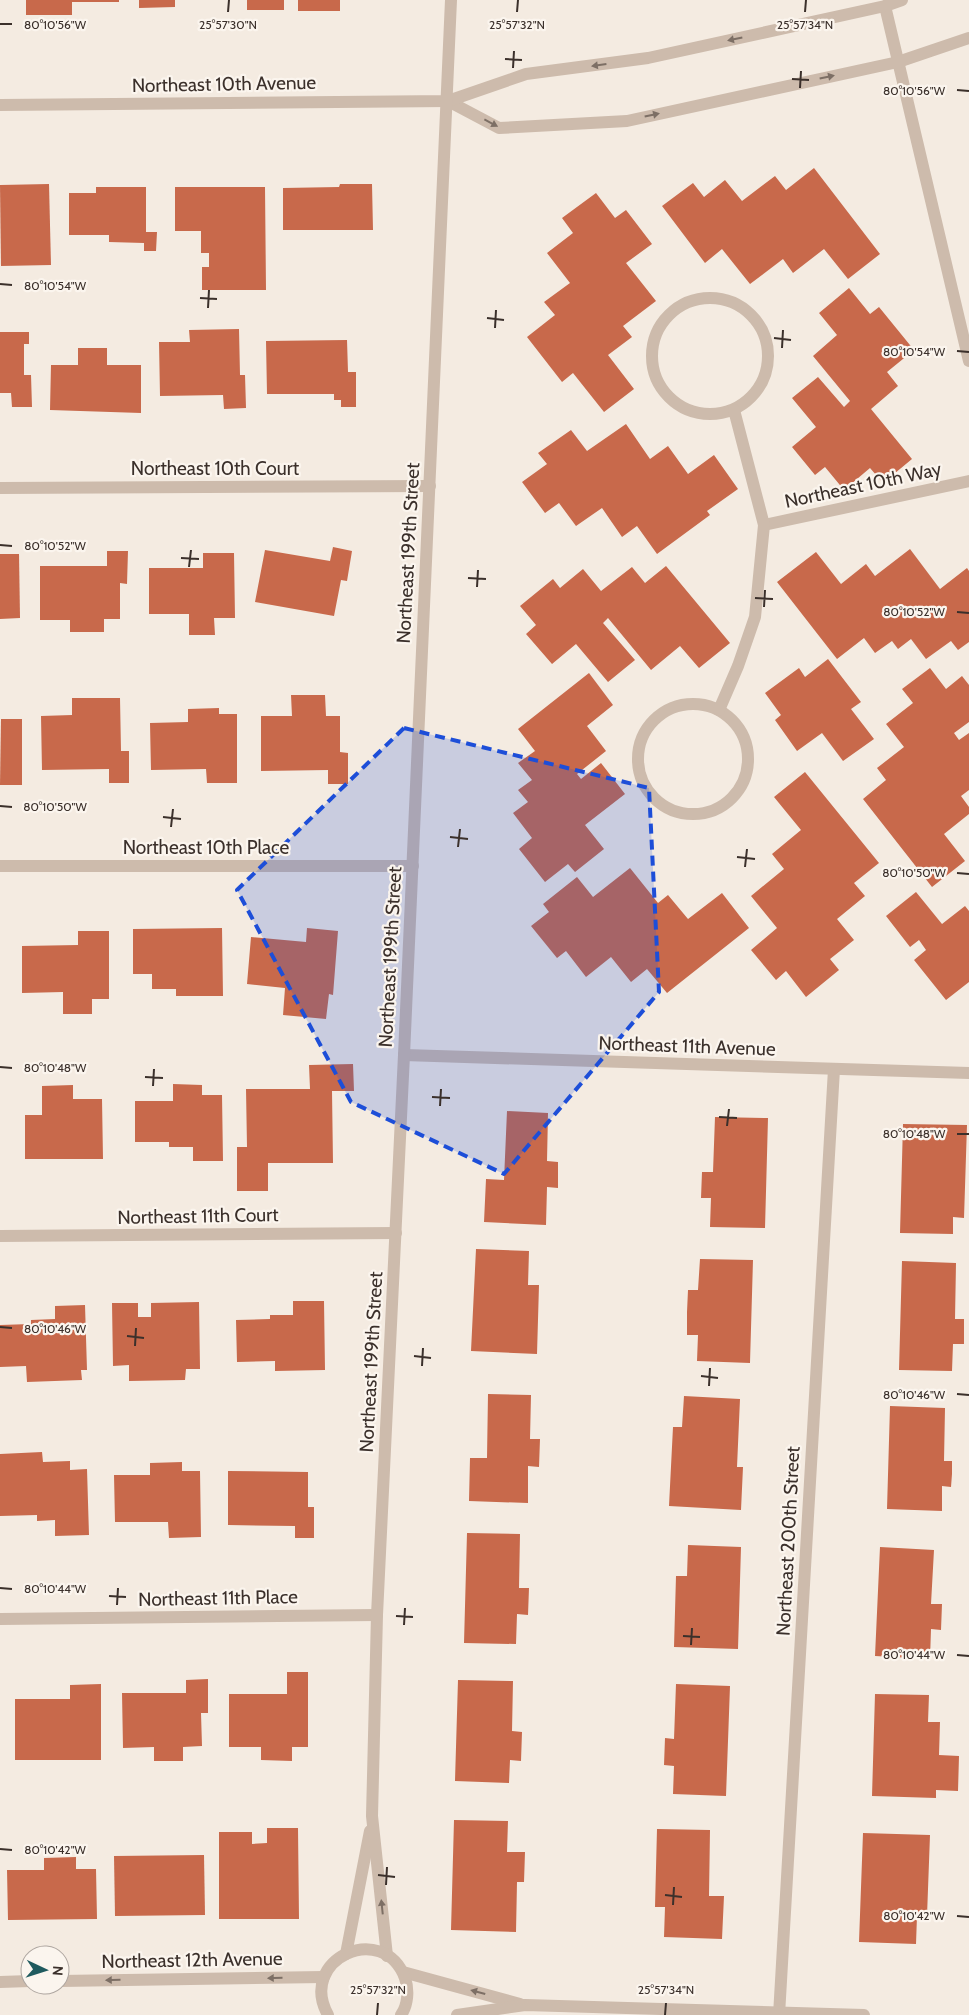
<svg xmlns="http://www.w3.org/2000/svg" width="969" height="2015" viewBox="0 0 969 2015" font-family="Cabin,sans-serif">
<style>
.building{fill:#c8694b}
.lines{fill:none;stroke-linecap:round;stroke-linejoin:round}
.minor{stroke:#cdbbac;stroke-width:12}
.tertiary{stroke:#cdbbac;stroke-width:12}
.oneway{fill:#7d6f65}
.marked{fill:#1d4ed8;fill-opacity:0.2;stroke:#1d4ed8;stroke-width:4;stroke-dasharray:10 6;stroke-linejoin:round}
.ticks{fill:none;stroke:#3b302b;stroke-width:2}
.labels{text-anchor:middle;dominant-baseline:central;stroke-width:4.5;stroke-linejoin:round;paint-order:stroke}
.street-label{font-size:19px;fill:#3b302b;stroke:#fbf5ee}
.ticks-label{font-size:12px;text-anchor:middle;fill:#3b302b;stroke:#fbf5ee;stroke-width:4.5;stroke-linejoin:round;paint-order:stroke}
</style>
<rect width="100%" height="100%" fill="#f4ebe1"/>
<g class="building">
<polygon points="26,0 119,0 119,2 72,2 72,15 26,15"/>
<polygon points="139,0 175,0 175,7 139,8"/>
<rect x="247" y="0" width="37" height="10"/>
<rect x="298" y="0" width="42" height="11"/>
<polygon points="814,168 880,254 848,279 824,249 793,273 783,259 750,284 722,249 705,263 662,206 693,183 704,197 725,180 742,201 775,176 786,190"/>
<polygon points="49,184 51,265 1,266 0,185"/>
<polygon points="340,184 372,184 373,230 283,230 283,188 339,187"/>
<polygon points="96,187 146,187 146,232 157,232 156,251 144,251 144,243 109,242 109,235 69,235 69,193 96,193"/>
<polygon points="175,187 265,187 266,290 202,290 202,267 209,267 209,253 201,253 201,231 175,231"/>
<polygon points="596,193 615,218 626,210 652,244 626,263 656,301 623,326 632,337 608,355 634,389 604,412 573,373 562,382 527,337 555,315 544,302 570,283 547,253 573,233 562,218"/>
<polygon points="849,288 870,314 879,307 914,350 887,372 898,386 871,409 912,459 883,483 870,468 844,490 825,467 815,475 792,447 816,427 792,398 818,377 844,407 850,401 813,356 837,335 819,313"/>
<polygon points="239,329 240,375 245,375 246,408 224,409 223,395 160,396 159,342 190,342 189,330"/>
<polygon points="0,332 29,332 29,344 24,344 24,375 31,375 32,407 12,407 11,393 0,393"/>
<polygon points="347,340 348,372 356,372 356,407 341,407 341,400 334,400 334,394 267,394 266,341"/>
<polygon points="78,348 107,348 107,365 141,365 141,413 50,410 51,365 78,365"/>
<polygon points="626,424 650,459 668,446 688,474 714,455 738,489 707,511 710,515 657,554 637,526 622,537 602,508 576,526 559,503 545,513 522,482 547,464 538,453 571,430 587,451"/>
<polygon points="333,547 352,551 347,581 341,580 334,616 255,602 265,550 330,561"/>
<polygon points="910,549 940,589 967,568 969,571 969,642 958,650 951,641 926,659 911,639 898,649 892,641 875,653 864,638 837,659 777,582 816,552 841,584 866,564 875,576"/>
<polygon points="107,551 128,551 127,584 120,583 120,619 104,619 104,632 70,632 70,620 40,620 40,566 107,566"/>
<polygon points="203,553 234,553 235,618 214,618 215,635 189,635 189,614 149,614 149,568 203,568"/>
<polygon points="0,554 19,554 20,618 0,619"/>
<polygon points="666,566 730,643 699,668 680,646 651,670 608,618 603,623 635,660 608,682 576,644 552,664 526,634 536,625 520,606 553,579 560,588 583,569 601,591 632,567 645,583"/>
<polygon points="828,659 861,702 851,709 874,739 843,761 822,733 797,751 775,720 781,715 765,693 799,668 805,677"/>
<polygon points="930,668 946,689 962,676 969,685 969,722 954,733 959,740 969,733 969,790 961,796 969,807 969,814 944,834 965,861 932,887 863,799 886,780 877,768 904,747 886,724 913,703 902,689"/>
<polygon points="589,673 613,705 587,726 606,751 577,774 581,779 601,763 625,794 585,825 604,849 575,872 568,864 545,882 519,849 532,838 513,813 528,802 518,790 532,780 518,763 535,751 518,729"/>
<polygon points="291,695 325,695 326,716 340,716 340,752 348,753 348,784 328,784 328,770 261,771 261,716 292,716"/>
<polygon points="72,698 120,698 121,751 129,751 129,783 109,783 109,769 42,770 41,716 72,715"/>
<polygon points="219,708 219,714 237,714 237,783 207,783 206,769 151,770 150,723 188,722 188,709"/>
<polygon points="1,719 22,719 22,785 0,785"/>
<polygon points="805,772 879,863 854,883 865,896 837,919 854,940 830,959 839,970 806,997 786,971 776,980 751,950 777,928 751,896 784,869 772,854 801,830 774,797"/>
<polygon points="630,868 658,903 668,895 688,919 722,893 749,928 667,993 647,969 631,982 611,957 586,977 566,951 557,958 531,926 549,912 543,904 577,877 593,897"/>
<polygon points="916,892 942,924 965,906 969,911 969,982 946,1000 914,960 926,950 919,940 910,947 886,916"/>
<polygon points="222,928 223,996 176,996 176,989 152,989 152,974 133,974 133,929"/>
<polygon points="307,928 338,931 333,995 329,994 326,1019 283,1015 285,988 247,984 251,937 306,942"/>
<polygon points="78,931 109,931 109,999 92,999 92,1014 63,1014 63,992 22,993 22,946 78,945"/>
<polygon points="353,1064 354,1091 332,1091 333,1163 268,1163 268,1191 237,1191 237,1147 247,1147 246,1089 310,1089 309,1065"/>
<polygon points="173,1084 202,1085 202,1095 222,1095 223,1161 193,1161 193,1147 169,1147 169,1142 135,1142 135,1101 173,1101"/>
<polygon points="73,1085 73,1099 102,1099 103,1159 25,1159 25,1115 42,1115 42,1086"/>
<polygon points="507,1111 548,1113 547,1161 558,1162 558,1188 547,1187 546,1225 484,1222 486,1179 504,1180"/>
<polygon points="715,1117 768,1118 765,1228 710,1227 711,1198 701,1198 702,1172 713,1172"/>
<polygon points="903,1124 967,1125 964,1218 953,1217 953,1234 900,1233"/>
<polygon points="476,1249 529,1251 528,1285 539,1285 537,1354 471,1351"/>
<polygon points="700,1259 753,1260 750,1363 697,1361 698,1335 687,1335 687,1312 688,1290 698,1290"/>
<polygon points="902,1261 956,1263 955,1319 964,1319 964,1344 953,1344 952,1371 899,1370"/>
<polygon points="293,1301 324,1301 325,1370 275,1371 275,1361 237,1362 236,1320 270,1319 270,1315 293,1315"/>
<polygon points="199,1302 200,1369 186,1369 185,1380 129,1381 129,1365 113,1366 112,1303 138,1303 138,1317 151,1317 151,1303"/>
<polygon points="85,1305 87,1370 81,1370 82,1380 27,1382 26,1366 0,1367 0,1325 31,1324 31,1320 55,1319 55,1306"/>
<polygon points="488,1394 531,1395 530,1439 540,1439 539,1467 528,1466 528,1503 469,1501 470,1458 487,1458"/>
<polygon points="684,1396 740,1399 737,1467 743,1467 741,1510 669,1506 673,1427 682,1427"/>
<polygon points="890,1406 945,1408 944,1461 952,1461 952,1474 951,1487 942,1486 942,1511 887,1509"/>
<polygon points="42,1452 43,1462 70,1461 70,1470 87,1469 89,1535 55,1536 55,1520 37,1521 37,1515 0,1516 0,1454"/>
<polygon points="182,1462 182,1471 200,1471 201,1537 169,1538 168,1522 115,1522 114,1475 150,1475 150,1463"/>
<polygon points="228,1471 308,1472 308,1507 314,1507 314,1538 295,1538 295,1526 228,1525"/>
<polygon points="467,1533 520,1534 519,1588 529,1588 528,1615 517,1614 516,1644 464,1643"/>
<polygon points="688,1545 741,1547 738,1649 674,1647 676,1576 687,1576"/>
<polygon points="880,1547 934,1550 931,1604 942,1604 941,1630 931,1629 930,1659 875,1656"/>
<polygon points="287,1672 308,1672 308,1747 292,1747 292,1761 261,1760 261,1747 229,1747 229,1694 287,1694"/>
<polygon points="208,1679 208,1713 201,1713 202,1746 183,1747 183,1761 154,1761 154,1747 123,1748 122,1693 186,1693 186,1680"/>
<polygon points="458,1680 513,1681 512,1731 522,1732 521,1761 510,1760 509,1783 455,1781"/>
<polygon points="101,1684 101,1760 15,1760 15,1699 70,1699 70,1685"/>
<polygon points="676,1684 730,1686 726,1796 673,1794 674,1766 664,1765 665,1738 674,1739"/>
<polygon points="875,1694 929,1695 928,1722 940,1722 939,1755 959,1756 958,1791 936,1790 936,1798 872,1796"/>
<polygon points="454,1820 508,1821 507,1852 525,1852 524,1882 517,1882 516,1932 451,1930"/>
<polygon points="267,1828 298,1828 299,1919 219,1919 219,1832 252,1832 252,1844 267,1843"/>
<polygon points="657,1829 710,1830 709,1896 724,1896 722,1939 664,1937 665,1907 655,1907"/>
<polygon points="863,1833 930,1835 927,1916 917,1916 916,1944 859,1942"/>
<polygon points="204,1855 205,1915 115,1916 114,1856"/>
<polygon points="76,1857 76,1869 96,1869 97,1919 8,1920 7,1870 44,1870 44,1858"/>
</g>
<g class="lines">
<g class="minor">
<polyline points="885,6 969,361"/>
<circle cx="710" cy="356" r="58"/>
<polyline points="0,488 430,486"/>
<polyline points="764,525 969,481"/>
<circle cx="693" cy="759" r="55"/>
<polyline points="719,710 738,666 755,617 764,525 734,410"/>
<polyline points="0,866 413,866"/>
<polyline points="404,1055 969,1073"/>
<polyline points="0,1236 396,1233"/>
<polyline points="0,1619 377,1615"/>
<polyline points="779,2015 834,1069"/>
</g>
<g class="tertiary">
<polyline points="448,101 499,128 627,121 898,62 969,38"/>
<polyline points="0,105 448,101 526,74 648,58 885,6 902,0"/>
<polyline points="346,1954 370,1831"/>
<polyline points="387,1956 372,1816 377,1615 404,1055 451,0"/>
<polyline points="403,1972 520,2004"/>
<polyline points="60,1981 324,1977"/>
<polyline points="0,1982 30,1981"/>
<path d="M328 2015C297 1959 383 1920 405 1978 409 1990 408 2005 401 2015"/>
<polyline points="457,2015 525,2005 864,2015"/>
</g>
</g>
<defs><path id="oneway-solid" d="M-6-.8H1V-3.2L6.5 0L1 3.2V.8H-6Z" transform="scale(1.25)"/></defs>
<g class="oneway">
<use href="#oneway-solid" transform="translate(735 39) rotate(168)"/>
<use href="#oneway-solid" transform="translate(599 65) rotate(172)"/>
<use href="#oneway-solid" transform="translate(827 77) rotate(-12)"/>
<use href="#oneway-solid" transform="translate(652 115) rotate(-12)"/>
<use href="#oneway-solid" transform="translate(491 123) rotate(28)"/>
<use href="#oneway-solid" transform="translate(382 1907) rotate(-96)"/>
<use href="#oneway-solid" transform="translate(275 1978) rotate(179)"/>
<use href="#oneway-solid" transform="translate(113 1980) rotate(179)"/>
<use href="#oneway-solid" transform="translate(478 1992) rotate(-165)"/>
</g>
<path class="marked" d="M404 728 649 788 659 992 504 1174 351 1102 237 890Z"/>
<path class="ticks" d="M228 12 229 0M517 12 518 0M805 12 806 0M0 24H12M505 59 522 60M513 68 514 51M792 79 809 80M800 88 801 71M957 90 969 91M0 284 12 285M200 298 217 299M208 308 209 290M487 318 504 320M495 328 496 310M774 338 791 340M782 348 783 330M957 351 969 352M0 545 12 546M181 558 199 559M189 567 191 550M468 578 486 579M477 587 478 570M755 598 773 599M764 607 765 590M957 612 969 613M0 806 12 807M163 817 181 819M171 827 173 809M450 837 468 839M458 847 460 829M737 857 755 859M745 867 747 849M957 873 969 874M0 1067 12 1068M145 1077 163 1078M153 1086 154 1069M432 1097 450 1098M440 1106 441 1089M719 1117 737 1118M727 1126 729 1109M957 1134H969M0 1327 12 1328M127 1336 144 1338M135 1346 136 1328M414 1356 431 1358M422 1366 423 1348M701 1376 718 1378M709 1386 710 1368M957 1394 969 1395M0 1588 12 1589M109 1596 126 1597M117 1605 118 1588M396 1616 413 1617M404 1625 405 1608M683 1636 700 1637M691 1645 692 1628M957 1655 969 1656M0 1849 12 1850M378 1875 395 1877M386 1885 387 1867M665 1895 682 1897M673 1905 674 1887M957 1916 969 1917M377 2015 378 2003M665 2015 666 2003"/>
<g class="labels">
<g class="street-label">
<text transform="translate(224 84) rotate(-1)">Northeast 10th Avenue</text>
<text x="215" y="468">Northeast 10th Court</text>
<text transform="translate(863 485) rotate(-12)">Northeast 10th Way</text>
<text transform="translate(408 553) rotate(-87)">Northeast 199th Street</text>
<text x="206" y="847">Northeast 10th Place</text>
<text transform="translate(390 957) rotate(-87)">Northeast 199th Street</text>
<text transform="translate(687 1046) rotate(2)">Northeast 11th Avenue</text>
<text transform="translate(198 1216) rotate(-1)">Northeast 11th Court</text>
<text transform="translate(371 1362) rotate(-87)">Northeast 199th Street</text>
<text transform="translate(788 1541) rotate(-87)">Northeast 200th Street</text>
<text transform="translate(218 1598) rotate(-1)">Northeast 11th Place</text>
<text transform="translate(192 1960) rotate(-1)">Northeast 12th Avenue</text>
</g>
</g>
<g class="ticks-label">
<text x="55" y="29">80°10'56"W</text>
<text x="228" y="29">25°57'30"N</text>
<text x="517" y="29">25°57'32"N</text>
<text x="805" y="29">25°57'34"N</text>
<text x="914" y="95">80°10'56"W</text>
<text x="55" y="290">80°10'54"W</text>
<text x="914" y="356">80°10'54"W</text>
<text x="55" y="550">80°10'52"W</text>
<text x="914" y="616">80°10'52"W</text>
<text x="55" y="811">80°10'50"W</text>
<text x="914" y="877">80°10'50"W</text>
<text x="55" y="1072">80°10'48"W</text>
<text x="914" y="1138">80°10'48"W</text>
<text x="55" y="1333">80°10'46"W</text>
<text x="914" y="1399">80°10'46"W</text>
<text x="55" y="1593">80°10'44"W</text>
<text x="914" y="1659">80°10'44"W</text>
<text x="55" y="1854">80°10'42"W</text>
<text x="914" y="1920">80°10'42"W</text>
<text x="378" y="1994">25°57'32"N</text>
<text x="666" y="1994">25°57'34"N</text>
</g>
<g transform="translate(45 1970) rotate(94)"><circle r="24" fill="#fbf5ee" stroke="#aea6a0"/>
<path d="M0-4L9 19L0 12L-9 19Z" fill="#1f5a5e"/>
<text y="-8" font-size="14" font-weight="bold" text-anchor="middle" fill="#3b302b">N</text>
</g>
</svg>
